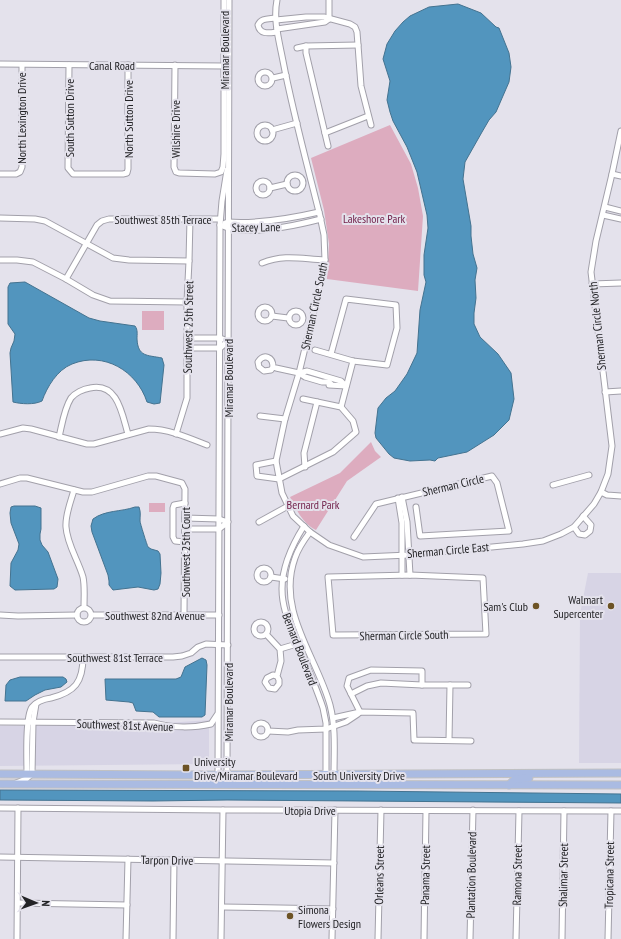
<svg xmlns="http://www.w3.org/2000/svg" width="621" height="939" viewBox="0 0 621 939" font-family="'PT Sans Narrow',sans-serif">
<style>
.built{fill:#d7d4e5}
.green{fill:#ddacbf}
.water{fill:#5295be;stroke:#447390}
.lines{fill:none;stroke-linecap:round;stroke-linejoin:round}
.minor-casing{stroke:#a2a0aa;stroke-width:7}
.major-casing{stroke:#c1c1c2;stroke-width:9}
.minor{stroke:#fff;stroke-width:5}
.major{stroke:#aabbe2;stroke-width:7}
.poi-dot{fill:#6d5325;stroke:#e4e2ec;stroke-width:1.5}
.labels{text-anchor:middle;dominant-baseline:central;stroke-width:4;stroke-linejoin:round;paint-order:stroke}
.street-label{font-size:12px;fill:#232326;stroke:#e4e2ec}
.park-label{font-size:12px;fill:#711f49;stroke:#e4e2ec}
.poi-label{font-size:12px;fill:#232326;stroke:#e4e2ec;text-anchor:end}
</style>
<rect width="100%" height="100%" fill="#e4e2ec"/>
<g class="built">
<polygon points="588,573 621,573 621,763 579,763 580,614"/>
<polygon points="209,720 209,764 0,766 0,726 124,726"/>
</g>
<g class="green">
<polygon points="390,125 411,164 418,188 423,216 418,291 327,279 329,244 324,210 311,158"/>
<rect x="142" y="311" width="22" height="19"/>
<path d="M371 442 375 451 381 457 347 481 316 530C303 524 296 509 290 497L340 473Z"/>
<rect x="149" y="503" width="16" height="9"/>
</g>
<g class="water">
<polygon points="458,4 481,13 496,27 499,28 509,53 511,67 509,82 496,112 489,120 482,132 465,162 463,179 471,226 471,236 473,254 477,268 475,280 476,298 474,313 474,324 480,337 498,354 511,373 514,399 509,420 494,435 467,452 438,458 435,461 430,460 410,461 394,458 389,454 376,438 375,433 378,408 386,398 395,391 407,374 417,353 420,310 426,282 424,275 424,255 428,228 427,215 417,172 407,147 393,121 390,112 387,100 390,81 383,59 387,44 395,31 403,22 410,16 429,7"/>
<path d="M25 282 89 318 100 321 135 326C138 330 137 334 137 339 138 357 147 355 162 358L164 365 160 403 154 404 147 402C137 371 104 351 72 364 57 370 47 387 42 401 34 405 21 404 13 402L10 353 11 348 14 341 15 334 8 324V287L10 283Z"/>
<polygon points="14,506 35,506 41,508 41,529 40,534 40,540 42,545 48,552 58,579 57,587 54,589 15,590 10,586 11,563 18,550 19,544 11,523 10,513 11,507"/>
<path d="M135 507H139C141 513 140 515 140 521 140 523 147 545 148 547L151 549 158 551 160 554 161 573 160 584 158 589 154 590 138 587 113 590 109 585V581L108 575 92 532 91 526 93 519C105 510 121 512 135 507Z"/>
<polygon points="202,658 206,660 207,665 205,715 202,717 159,717 153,712 136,711 133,703 129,702 106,700 105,679 176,679 181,677 185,667"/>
<polygon points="20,677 63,677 66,679 67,682 61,687 45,690 35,695 26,701 5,701 6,685 10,680"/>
<polygon points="0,790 357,791 621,794 621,803 227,800 153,801 0,800"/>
</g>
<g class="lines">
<defs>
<g id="minor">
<path d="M277 0C273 20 279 40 283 61 293 113 307 164 320 216L324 235 325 260 319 290 299 373 285 419 276 461 282 493 293 516 310 532 329 545 363 557 409 555 523 544 543 541 561 534 574 527 594 504 601 492 608 474 612 446 591 272 596 241 612 174 621 131"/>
<polyline points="329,0 329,19"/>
<path d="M275 18C268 19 261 18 258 25 260 35 269 33 277 32"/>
<polyline points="276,20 306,17 324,17 350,24 355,27 357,32 358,45 361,86 371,125"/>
<polyline points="277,29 325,22 329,19"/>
<polyline points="306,46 306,53 328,146"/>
<polyline points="297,48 306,46 358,45"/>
<polyline points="0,64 224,66"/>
<polyline points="69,65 68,168 73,174 123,174 127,173 128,169 128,65"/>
<polyline points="175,65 174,167 176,172 179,173 215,174 221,172 223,167 224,154 224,0"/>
<circle cx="265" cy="79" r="7"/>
<polyline points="273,78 286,75"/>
<circle cx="265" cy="133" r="8"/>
<polyline points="272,130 297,123"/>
<polyline points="325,133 368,116"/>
<polyline points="0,174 16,174 20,172 22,167 22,65"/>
<polyline points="612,174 621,176"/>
<circle cx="295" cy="183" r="8"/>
<circle cx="263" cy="188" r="7"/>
<polyline points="270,188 287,184"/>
<polyline points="605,207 621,211"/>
<polyline points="603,215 621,219"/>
<polyline points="0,218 35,219 45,221 113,258 129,260 189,261"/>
<path d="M225 223 228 222C260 224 289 219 319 212"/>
<path d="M220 225C246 237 294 226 321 219"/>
<polyline points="0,260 17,260 33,262 66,279 93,295 110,301 187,302"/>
<path d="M262 263C285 254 301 259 325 260"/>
<polyline points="66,279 97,225 102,221 109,219 220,219"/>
<polyline points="592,284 621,283"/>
<circle cx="265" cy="314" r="7"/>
<circle cx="296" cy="318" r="7"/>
<polyline points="272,316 288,318"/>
<polyline points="187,338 220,338 228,341 220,348 187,348"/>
<polyline points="315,350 353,361 387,365 397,328 396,305 346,299 331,354"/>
<path d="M273 367 271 370 264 371 259 367 258 362C264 353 273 357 273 367L276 368 299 373 307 371 341 381 346 386"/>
<polyline points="299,373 305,377 322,382 329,382 331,384"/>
<polyline points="329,385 346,386"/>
<polyline points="605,392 621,391"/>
<polyline points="341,407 353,361"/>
<polyline points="260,416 285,419"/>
<path d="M0 434 23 428 31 429 87 444H94L149 429C169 429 189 438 207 445"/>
<polyline points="176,434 187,398 187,302 189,261 190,219"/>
<path d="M59 437C62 425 64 409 71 398 75 393 83 389 90 388 118 382 122 414 128 434"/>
<polyline points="276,461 256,465 257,476 279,479 333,452 356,432 353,421 341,407 303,399"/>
<polyline points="305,467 304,453 317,402"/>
<polyline points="0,484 20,478 27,478 83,492 92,492 148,476 156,476 182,483 185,489 184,615"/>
<polyline points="553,485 589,475"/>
<path d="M74 490C71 501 65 515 66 527 67 544 78 560 83 577 85 586 84 597 84 607"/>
<polyline points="601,492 607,495 621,496"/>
<polyline points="402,497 407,522 410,575"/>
<polyline points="398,498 402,523 402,575"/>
<polyline points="185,503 174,505 173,508 173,537 175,541 185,542"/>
<polyline points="185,518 219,519 228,522 219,529 185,529"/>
<polyline points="259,522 288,506"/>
<path d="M304 526C292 545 282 567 282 589 282 610 291 627 298 645 307 666 316 687 323 708L326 723V775"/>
<polyline points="574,527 579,534 585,535 590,531 591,525 583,516"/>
<path d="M310 532C304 540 298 549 295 558 276 611 317 657 330 705 336 728 334 752 334 775"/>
<polyline points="354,537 376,504 492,476 497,483 509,531 420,536 416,507"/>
<circle cx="264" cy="575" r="7"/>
<polygon points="410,575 483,578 486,634 333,635 328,577"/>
<polyline points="271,577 285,579"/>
<circle cx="84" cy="615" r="7"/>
<polyline points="0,615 18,616 77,615"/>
<polyline points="92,615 219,615"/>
<circle cx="261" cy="629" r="7"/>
<polyline points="266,634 280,649 281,661 277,676 279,680 279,684 275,689 269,688 265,682 267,678 273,675 277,676"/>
<polyline points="280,649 300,643"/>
<polyline points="0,657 173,657 182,656 191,653 198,647 206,644 228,645"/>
<polyline points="351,694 367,686 381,683 422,685"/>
<polyline points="360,712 347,686 349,678 371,670 422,671 422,685 468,685"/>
<polyline points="333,718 360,712 413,713 414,740 471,741"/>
<path d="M0 722 154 723C172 728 194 728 211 724L217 715"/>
<circle cx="261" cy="730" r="7"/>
<polyline points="268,731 288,732 298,730 326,729 346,722 358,714"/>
<polyline points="449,740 450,685"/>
<path d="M27 774C27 760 25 717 32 707 37 701 44 699 51 698 75 692 83 682 83 657"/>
<polyline points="16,783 26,779 32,774 33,722 36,704"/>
<polyline points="222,784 227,775 229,0"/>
<polyline points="222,784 218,775 220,225 222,201 227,170"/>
<polyline points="0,808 223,810 621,811"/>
<polyline points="0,857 334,863"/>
<polyline points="18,903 127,905"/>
<polyline points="222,907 333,909"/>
<polyline points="17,939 18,808"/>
<polyline points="126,939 128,859"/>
<polyline points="173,939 174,860"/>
<polyline points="221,939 223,810"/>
<polyline points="332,939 335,810"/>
<polyline points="378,939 381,810"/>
<polyline points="424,939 426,811"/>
<polyline points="470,939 473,810"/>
<polyline points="516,939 519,811"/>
<polyline points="562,939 564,811"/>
<polyline points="608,939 611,811"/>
</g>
<g id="major">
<polyline points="0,774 212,775 621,773"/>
<polyline points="0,784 621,785"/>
<polyline points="509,785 515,779 529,778"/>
</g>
</defs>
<use href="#minor" class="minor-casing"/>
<use href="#major" class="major-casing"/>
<use href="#minor" class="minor"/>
<use href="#major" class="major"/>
</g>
<g class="poi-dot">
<circle cx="536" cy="606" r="4"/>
<circle cx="611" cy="606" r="4"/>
<rect x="182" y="764" width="8" height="8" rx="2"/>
<circle cx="290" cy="916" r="4"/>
</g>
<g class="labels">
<g class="street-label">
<text transform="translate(224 50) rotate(-90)">Miramar Boulevard</text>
<text x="112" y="65">Canal Road</text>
<text transform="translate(21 118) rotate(-90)">North Lexington Drive</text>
<text transform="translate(69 118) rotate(-90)">South Sutton Drive</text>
<text transform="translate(128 119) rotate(-90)">North Sutton Drive</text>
<text transform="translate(175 129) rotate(-90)">Wilshire Drive</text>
<text x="163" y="219">Southwest 85th Terrace</text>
<text transform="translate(256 227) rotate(-1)">Stacey Lane</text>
<text transform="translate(314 306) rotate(-78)">Sherman Circle South</text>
<text transform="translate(597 326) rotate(-96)">Sherman Circle North</text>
<text transform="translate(188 327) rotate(-89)">Southwest 25th Street</text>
<text transform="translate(228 378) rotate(-90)">Miramar Boulevard</text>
<text transform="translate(453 485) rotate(-13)">Sherman Circle</text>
<text transform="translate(448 550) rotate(-5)">Sherman Circle East</text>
<text transform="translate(185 552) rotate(-90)">Southwest 25th Court</text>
<text x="155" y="615">Southwest 82nd Avenue</text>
<text transform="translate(404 635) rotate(-1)">Sherman Circle South</text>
<text transform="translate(300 649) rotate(69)">Bernard Boulevard</text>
<text x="115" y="657">Southwest 81st Terrace</text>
<text transform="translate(228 702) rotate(-90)">Miramar Boulevard</text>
<text transform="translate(125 725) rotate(2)">Southwest 81st Avenue</text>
<text x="359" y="775">South University Drive</text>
<text x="310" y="810">Utopia Drive</text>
<text transform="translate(167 860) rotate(1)">Tarpon Drive</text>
<text transform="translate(379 875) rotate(-89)">Orleans Street</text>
<text transform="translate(425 875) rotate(-89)">Panama Street</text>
<text transform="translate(471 875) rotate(-89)">Plantation Boulevard</text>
<text transform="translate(517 875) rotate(-89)">Ramona Street</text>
<text transform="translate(563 875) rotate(-89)">Shalimar Street</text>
<text transform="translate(609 875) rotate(-89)">Tropicana Street</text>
</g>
<g class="park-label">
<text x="374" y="218">Lakeshore Park</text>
<text x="313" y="504">Bernard Park</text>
</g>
<g class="poi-label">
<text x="603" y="599">Walmart<tspan x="603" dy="14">Supercenter</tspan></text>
<text x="528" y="606">Sam's Club</text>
<text x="194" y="761" text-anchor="start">University<tspan x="194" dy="14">Drive/Miramar Boulevard</tspan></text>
<text x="298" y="909" text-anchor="start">Simona<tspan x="298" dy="14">Flowers Design</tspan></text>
</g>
</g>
<g transform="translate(36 903) rotate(92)" stroke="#e4e2ec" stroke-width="3" paint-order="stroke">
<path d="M0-3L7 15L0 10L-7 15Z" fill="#232326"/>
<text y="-6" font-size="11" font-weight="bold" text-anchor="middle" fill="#232326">N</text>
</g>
</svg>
